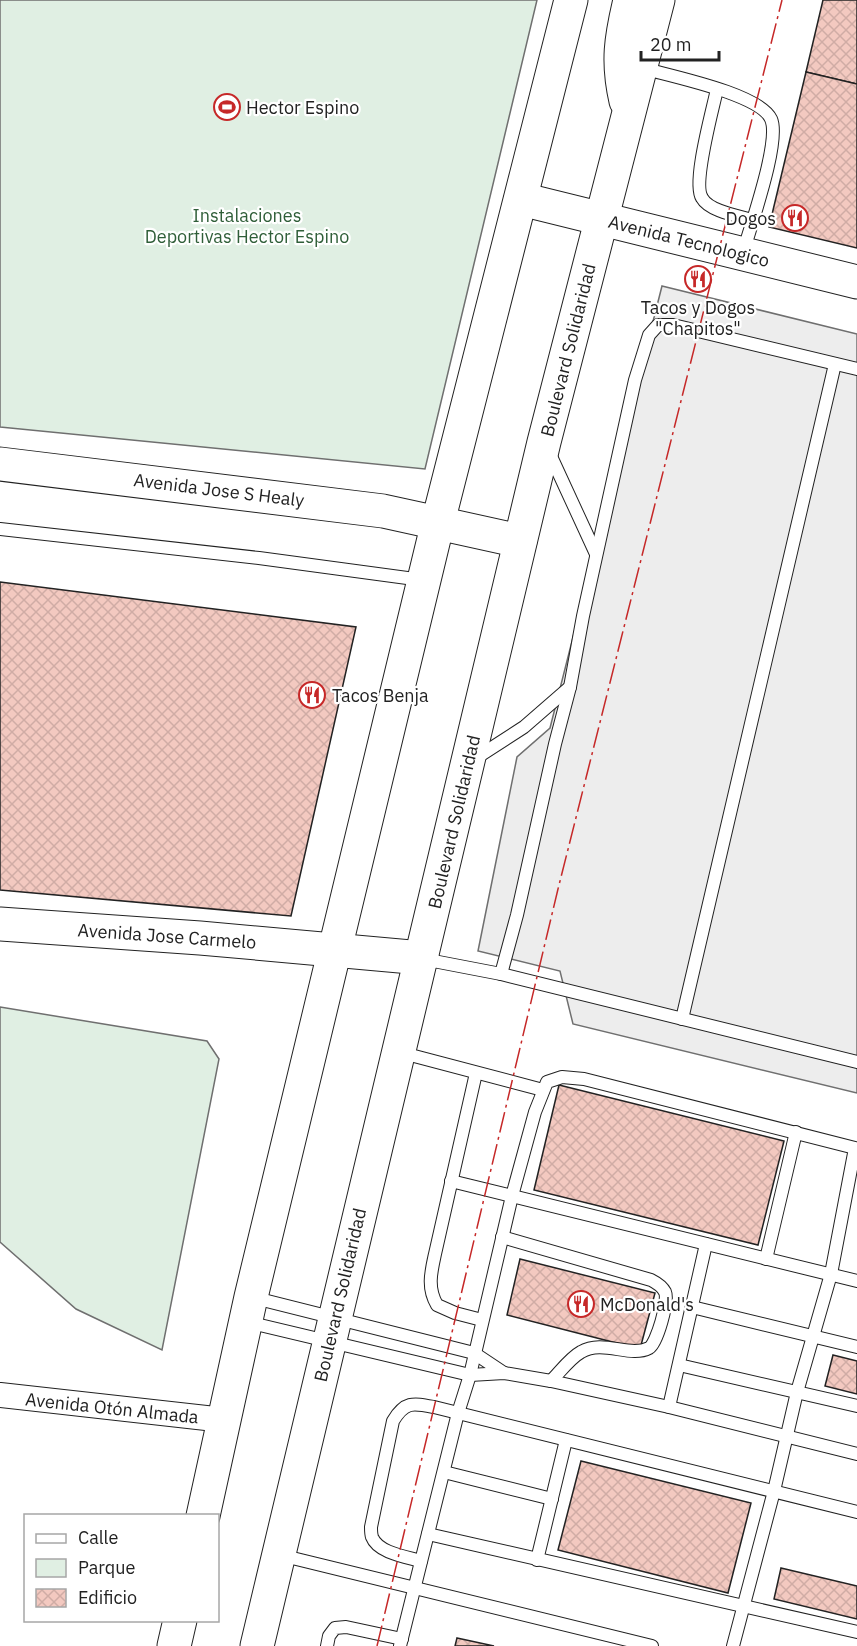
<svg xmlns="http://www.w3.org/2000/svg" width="857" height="1646" viewBox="0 0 857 1646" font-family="'IBM Plex Sans',sans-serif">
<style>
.green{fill:#e0efe3;stroke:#6f6f6f;stroke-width:1.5}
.parking{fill:#ededed;stroke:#6f6f6f;stroke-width:1.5}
.building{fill:url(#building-cross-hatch);stroke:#222;stroke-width:1.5}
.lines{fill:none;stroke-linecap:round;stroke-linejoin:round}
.lane-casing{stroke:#222;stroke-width:14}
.street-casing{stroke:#222;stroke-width:26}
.secondary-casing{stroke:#222;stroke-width:35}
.primary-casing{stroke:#222;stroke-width:35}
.lane{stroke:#fff;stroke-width:12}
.street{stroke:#fff;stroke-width:24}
.secondary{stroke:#fff;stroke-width:33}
.primary{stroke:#fff;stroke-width:33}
.power{stroke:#c62828;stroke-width:1.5;stroke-dasharray:21 4.5 3 4.5;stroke-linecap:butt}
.labels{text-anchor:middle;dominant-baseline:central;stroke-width:4.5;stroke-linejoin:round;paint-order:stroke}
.poi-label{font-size:18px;fill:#222;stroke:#fff;text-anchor:start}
.park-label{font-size:18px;fill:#2f5e38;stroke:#fff}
.street-label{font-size:18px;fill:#222;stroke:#fff}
</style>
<defs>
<pattern id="building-cross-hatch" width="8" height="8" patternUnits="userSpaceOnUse" patternTransform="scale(1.5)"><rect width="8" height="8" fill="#f3c9c0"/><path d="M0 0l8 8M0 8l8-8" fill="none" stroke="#d0aca5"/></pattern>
</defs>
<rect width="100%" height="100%" fill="#fff"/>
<g class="green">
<polygon points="0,0 537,0 425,469 0,427"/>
<polygon points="0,1007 207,1041 219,1059 162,1350 76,1309 0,1242"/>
</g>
<polygon class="parking" points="662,286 857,334 857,1093 573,1024 560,971 478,951 517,757 550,728"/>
<g class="building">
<polygon points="823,0 857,0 857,84 806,72"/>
<polygon points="806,72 857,84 857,248 769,227"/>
<polygon points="0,582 356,627 291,916 0,890"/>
<polygon points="559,1085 784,1141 758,1245 534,1190"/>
<polygon points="520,1259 655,1293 640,1349 507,1315"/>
<polygon points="833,1355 857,1361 857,1394 825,1386"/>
<polygon points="581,1461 751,1503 728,1593 558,1550"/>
<polygon points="781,1568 857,1586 857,1619 774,1599"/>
<polygon points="457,1638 494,1646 455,1646"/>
</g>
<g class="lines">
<defs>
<g id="lane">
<path d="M642 68C670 76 760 94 771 119 781 141 750 227 743 253"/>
<path d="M717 89C713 109 692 183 702 198 709 211 738 216 752 220"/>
<polyline points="549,452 596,554"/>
<polyline points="0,529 259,558 422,580"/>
<polyline points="473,760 524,727 570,687"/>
<polyline points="423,959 501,974 857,1062"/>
<polyline points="501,974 517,915 555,744 570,687 583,616 635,380 649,335 658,325 673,325 857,369"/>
<polyline points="682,1019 835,364"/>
<polyline points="399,1052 543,1090"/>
<path d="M476 1073 435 1254C431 1272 427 1288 437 1305L455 1313 482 1320"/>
<polyline points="451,1181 857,1281"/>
<path d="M502 1237 651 1280C657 1283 662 1286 665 1292 669 1301 657 1343 649 1348 630 1358 603 1339 581 1352 570 1358 560 1372 551 1381"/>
<polyline points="766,1259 796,1132"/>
<polyline points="251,1297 474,1353 504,1373"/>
<polyline points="692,1307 857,1347"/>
<polyline points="247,1322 470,1375 504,1373 551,1381 669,1407 857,1454"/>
<polyline points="679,1365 857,1406"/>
<polyline points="669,1407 706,1244"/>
<polyline points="444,1472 552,1499"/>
<polyline points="428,1534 857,1632"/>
<polyline points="280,1555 652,1646"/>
<polyline points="537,1560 566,1440"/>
<path d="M421 1561C407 1557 378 1553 372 1537 371 1534 371 1530 371 1527L393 1421C405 1401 413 1403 434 1407L857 1512"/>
<polyline points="327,1646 329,1636 335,1628 346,1627 402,1639"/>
<polyline points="400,1646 458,1413 470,1375 512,1196 535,1112 547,1082 562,1077 584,1079 855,1148 831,1274 797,1392 774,1491 733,1646"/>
</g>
<polyline id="street" points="0,1395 224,1420"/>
<g id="secondary">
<polyline points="521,199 857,282"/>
<polyline points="0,464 383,511 520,541"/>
<polyline points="0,924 200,938 422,958"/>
</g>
<g id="primary">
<path d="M626 101C617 62 621 38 630 0"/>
<polyline points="203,1516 251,1297 438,522 571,0"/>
<polyline points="174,1646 180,1620"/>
<polyline points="257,1646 544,442 658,0"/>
</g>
</defs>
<use href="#lane" class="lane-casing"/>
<use href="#street" class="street-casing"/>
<use href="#secondary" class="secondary-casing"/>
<use href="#primary" class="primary-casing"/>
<use href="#lane" class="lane"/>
<use href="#street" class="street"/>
<use href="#secondary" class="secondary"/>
<use href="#primary" class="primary"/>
<polyline class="power" points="377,1646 558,889 782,0"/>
</g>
<defs>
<symbol id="stadium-ring" viewBox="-11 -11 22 22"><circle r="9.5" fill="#fff" stroke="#c62828" stroke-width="1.5"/><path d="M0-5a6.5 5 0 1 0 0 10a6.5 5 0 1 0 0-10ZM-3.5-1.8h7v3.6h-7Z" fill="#c62828"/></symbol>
<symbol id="restaurant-ring" viewBox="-11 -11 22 22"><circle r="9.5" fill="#fff" stroke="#c62828" stroke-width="1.5"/><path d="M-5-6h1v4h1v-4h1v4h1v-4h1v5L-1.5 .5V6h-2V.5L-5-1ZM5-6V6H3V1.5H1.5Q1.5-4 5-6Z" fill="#c62828"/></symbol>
</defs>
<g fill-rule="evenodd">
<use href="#stadium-ring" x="212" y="92" width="30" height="30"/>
<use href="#restaurant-ring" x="780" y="203" width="30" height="30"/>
<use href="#restaurant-ring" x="683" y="264" width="30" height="30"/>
<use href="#restaurant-ring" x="297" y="680" width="30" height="30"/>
<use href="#restaurant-ring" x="566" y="1289" width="30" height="30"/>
</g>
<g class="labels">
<g class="poi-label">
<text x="246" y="107">Hector Espino</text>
<text x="776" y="218" text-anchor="end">Dogos</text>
<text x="698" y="307" text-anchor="middle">Tacos y Dogos<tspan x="698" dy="21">"Chapitos"</tspan></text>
<text x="332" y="695">Tacos Benja</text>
<text x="600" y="1304">McDonald's</text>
</g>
<g class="park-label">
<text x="247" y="215">Instalaciones<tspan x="247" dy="21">Deportivas Hector Espino</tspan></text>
</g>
<g class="street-label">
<text transform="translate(689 241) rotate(14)">Avenida Tecnologico</text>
<text transform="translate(568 350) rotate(-76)">Boulevard Solidaridad</text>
<text transform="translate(219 490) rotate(7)">Avenida Jose S Healy</text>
<text transform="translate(454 822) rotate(-77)">Boulevard Solidaridad</text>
<text transform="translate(167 936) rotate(4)">Avenida Jose Carmelo</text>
<text transform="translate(340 1295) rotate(-77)">Boulevard Solidaridad</text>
<text transform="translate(112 1408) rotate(6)">Avenida Otón Almada</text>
</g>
</g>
<rect x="24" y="1514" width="195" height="108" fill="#ffffff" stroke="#a7a7a7" stroke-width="1.5"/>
<rect x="36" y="1534" width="30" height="9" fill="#ffffff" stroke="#a7a7a7" stroke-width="1.5"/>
<text x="78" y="1544" font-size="18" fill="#222222">Calle</text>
<rect x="36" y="1559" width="30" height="18" fill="#e0efe3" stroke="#a7a7a7" stroke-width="1.5"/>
<text x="78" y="1574" font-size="18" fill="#222222">Parque</text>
<rect x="36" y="1589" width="30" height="18" fill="url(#building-cross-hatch)" stroke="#a7a7a7" stroke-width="1.5"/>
<text x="78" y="1604" font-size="18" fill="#222222">Edificio</text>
<path d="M641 51v9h78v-9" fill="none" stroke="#222222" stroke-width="3"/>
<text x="650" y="51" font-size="18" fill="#222222" stroke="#ffffff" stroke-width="4.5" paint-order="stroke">20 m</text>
</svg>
